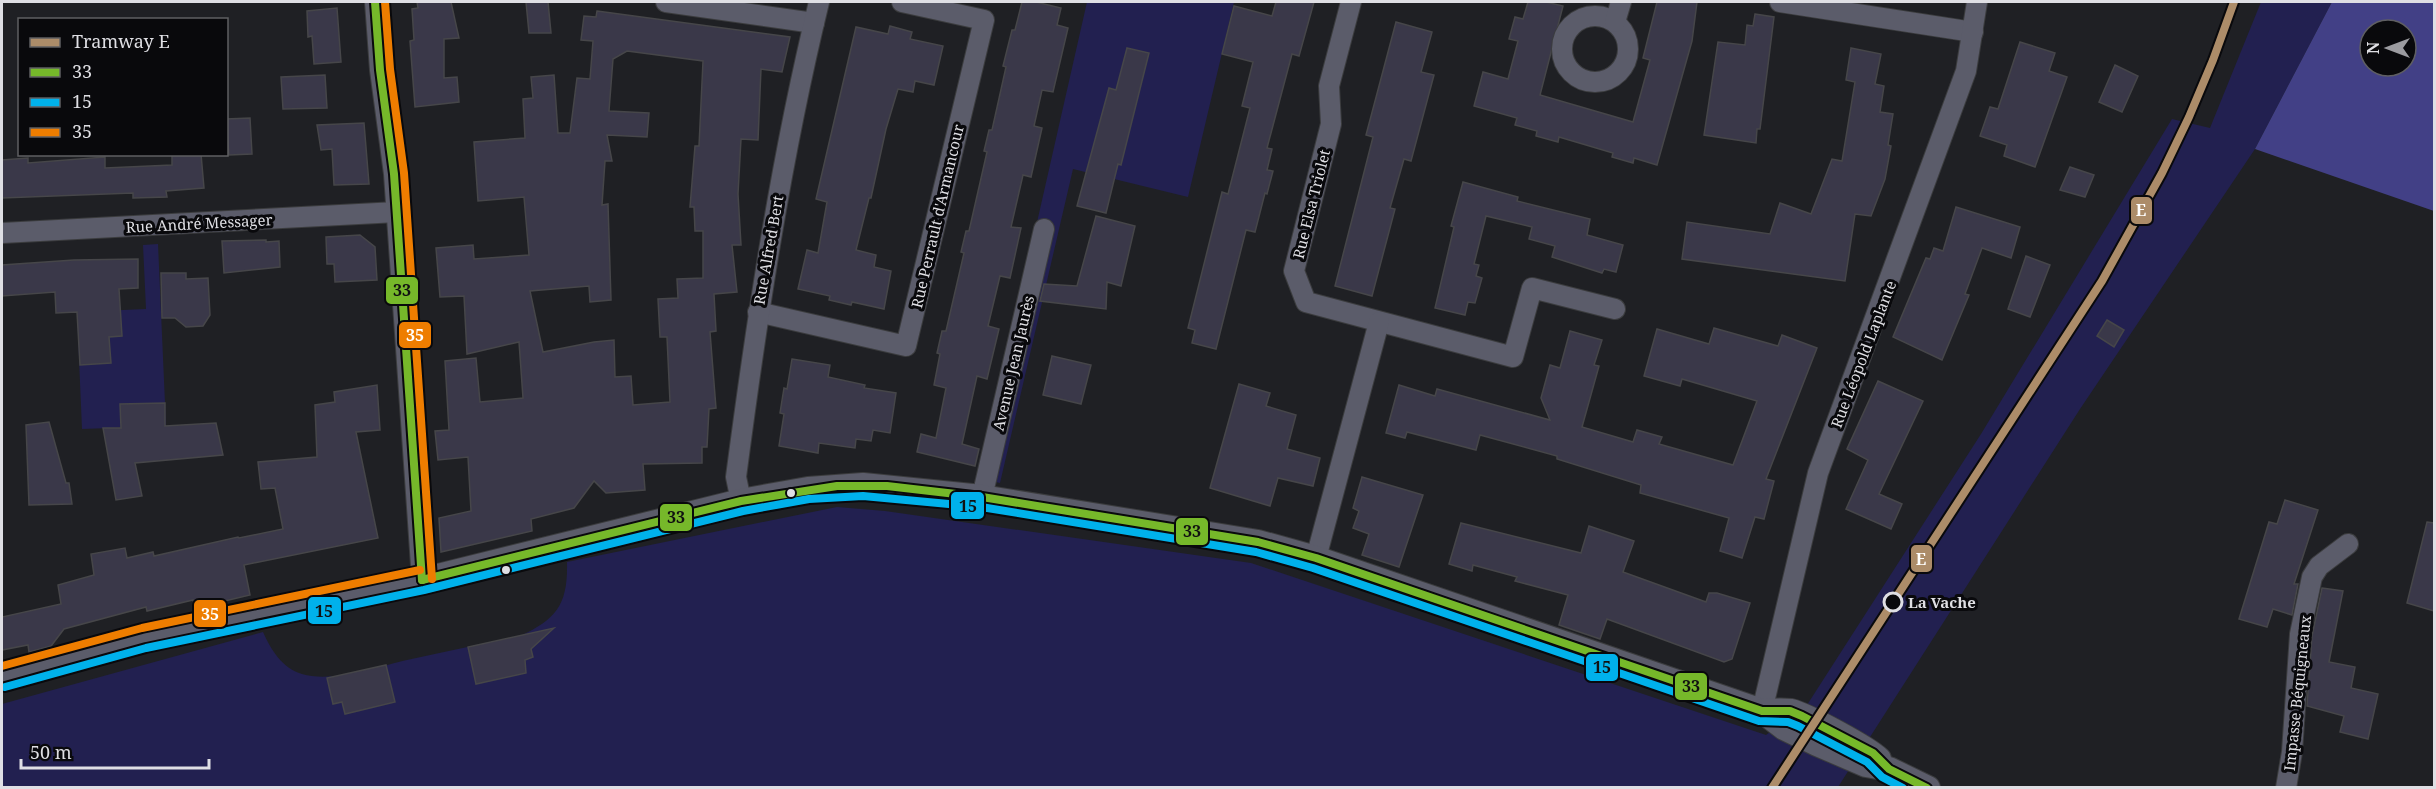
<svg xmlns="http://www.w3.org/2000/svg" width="2436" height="789" viewBox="0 0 2436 789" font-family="'Noto Serif',serif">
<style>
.green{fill:#222050}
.forest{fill:#424086;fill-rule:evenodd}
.building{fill:#3a3849;stroke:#464649;stroke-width:1.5;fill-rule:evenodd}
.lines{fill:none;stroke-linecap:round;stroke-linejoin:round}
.minor-casing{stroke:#3b3c3e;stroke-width:22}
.tertiary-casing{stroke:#3b3c3e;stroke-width:26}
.minor{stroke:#5b5c6a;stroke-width:20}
.tertiary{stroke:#5b5c6a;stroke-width:24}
.bus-1-casing{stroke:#09090c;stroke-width:12}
.bus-2-casing{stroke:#09090c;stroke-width:12}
.bus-3-casing{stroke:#09090c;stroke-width:12}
.bus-1{stroke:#76b82a;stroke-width:8}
.bus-2{stroke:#00b1eb;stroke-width:8}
.bus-3{stroke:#ee7d00;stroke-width:8}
.tram-1-casing{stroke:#09090c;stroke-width:12}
.tram-1{stroke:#ac8c69;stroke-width:8}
.bus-dot{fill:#dfdfe4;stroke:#09090c;stroke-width:2}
.stop-dot{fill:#09090c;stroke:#dfdfe4;stroke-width:3}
.labels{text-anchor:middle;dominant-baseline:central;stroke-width:6;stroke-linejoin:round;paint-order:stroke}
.street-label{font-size:15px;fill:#dfdfe4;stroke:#09090c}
.stop-label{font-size:15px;font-weight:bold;fill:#dfdfe4;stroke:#09090c;text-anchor:start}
.line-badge{stroke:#09090c;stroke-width:2}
.badge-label{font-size:16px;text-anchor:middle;font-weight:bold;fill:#fff}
.pale-badge-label{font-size:16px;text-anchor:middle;font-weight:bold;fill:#111}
</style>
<rect width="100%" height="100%" fill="#1f2024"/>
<g class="green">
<polygon points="1087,2 1234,2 1188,197 1073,169 1000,483 979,478"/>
<path d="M2261 2H2332L2255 149 2080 409 1838 787 2 788V704L263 632C271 650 282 668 302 674 332 683 377 667 407 660 444 652 482 644 520 636 557 619 568 604 567 562L837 507 885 511 1251 563 1766 735 1807 705 1981 434 2172 119 2210 128Z"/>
<polygon points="158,244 166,426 82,429 77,312 146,309 143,245"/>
</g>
<path class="forest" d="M2332 2H2434V211L2255 149ZM2370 30H2406V66H2370Z"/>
<g class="building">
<polygon points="417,2 451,2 459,38 444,39 444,78 457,77 459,102 415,107 410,41 414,40 412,9 418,8"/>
<polygon points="526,2 548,2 551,33 529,33"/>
<polygon points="1022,2 1036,2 1061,8 1057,25 1068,28 1053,92 1042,90 1034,126 1042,128 1031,177 1023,175 1011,227 1021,228 1010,278 1000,276 988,326 999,329 987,379 977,376 962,444 979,449 975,466 917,452 921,434 936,438 946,388 934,385 940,354 937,353 942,331 946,331 964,253 961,252 966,231 969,231 987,152 984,151 989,130 992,130 1006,67 1003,66 1012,30 1015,30"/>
<polygon points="1276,2 1314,2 1299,56 1292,54 1267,148 1272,149 1267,170 1273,171 1267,194 1265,193 1255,232 1246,230 1216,349 1192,343 1195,330 1188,328 1222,192 1228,194 1250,108 1242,106 1253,62 1222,54 1234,6 1272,16"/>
<polygon points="1528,2 1546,2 1563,6 1540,95 1633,122 1650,60 1643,58 1657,2 1697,2 1692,41 1657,165 1634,158 1633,163 1612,157 1613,153 1559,137 1558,142 1536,136 1537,131 1515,125 1517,118 1474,106 1483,72 1508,79 1518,41 1509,39 1515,17 1523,19"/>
<polygon points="337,8 341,62 314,64 312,36 308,37 307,11"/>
<path d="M597 11 790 37 782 72 761 69 758 140 741 139 738 194 741 245H732L737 292 714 294 716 331 710 332 716 408 709 409 707 447H702V463L643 464 645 490 606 493 594 481 574 508 531 519 532 531 441 552 439 518 471 511 468 457 438 460 435 431 449 430 445 361 476 358 480 402 523 398 519 342 467 354 464 296 440 297 436 248 473 245 474 259 529 255 524 197 478 201 474 142 525 138 523 99 533 98 531 77 554 75 558 133H570L577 78 590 79 593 41 581 40 584 16 596 17ZM627 51 703 61 699 146H695L690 207H694L695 231H703V278L677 279 678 298 658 299 660 337H667L670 402 633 405 631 376 615 377 614 340 594 342 543 352 530 291 589 286 590 302 611 300 608 204 602 205 605 161H612L607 135 647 137 649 113 609 111 613 59Z"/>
<polygon points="1755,14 1774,17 1760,129 1757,129 1756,143 1704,135 1718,42 1745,45 1747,25 1753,26"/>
<polygon points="1396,22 1432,32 1421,72 1434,75 1411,161 1404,159 1390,208 1395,209 1372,296 1335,286 1373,137 1366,135"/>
<polygon points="890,26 912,32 910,39 943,46 934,85 915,81 913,92 898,89 886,129 871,198 869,198 856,250 876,255 874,267 891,271 884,309 852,302 851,305 829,300 830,296 798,289 807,250 818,253 827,202 816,199 856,27 888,34"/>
<polygon points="2020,42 2055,53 2049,71 2067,77 2035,167 2004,156 2007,145 1980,136 1990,107 1998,109"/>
<polygon points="1127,48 1149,53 1121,165 1118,164 1106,213 1077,206 1109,88 1116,90"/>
<polygon points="1851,48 1881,54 1875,84 1884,86 1880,112 1893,114 1888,145 1891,146 1885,179 1871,216 1855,214 1845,281 1682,259 1687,222 1770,234 1780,203 1811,214 1832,159 1842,161 1855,82 1846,80"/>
<polygon points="2115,65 2138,76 2122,112 2099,102"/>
<polygon points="325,75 327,108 283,109 281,77"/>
<polygon points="250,118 252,154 229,155 226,119"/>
<polygon points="364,123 369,184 334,185 332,149 321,150 317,125"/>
<polygon points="172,154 201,154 204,188 166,191 167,197 133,198 133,193 2,198 2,160 28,158 28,163 105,157 105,168 172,165"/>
<polygon points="2070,167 2094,175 2085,197 2060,190"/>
<polygon points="1463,182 1518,197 1517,201 1590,219 1587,235 1623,245 1616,272 1604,269 1602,273 1552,257 1555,246 1529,239 1532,227 1486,216 1474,264 1479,265 1476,276 1482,278 1475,303 1468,302 1465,315 1435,308 1454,227 1451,226"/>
<polygon points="1956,207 2020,227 2011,258 1982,248 1965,294 1969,295 1942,360 1893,337 1926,258 1930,259 1934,248 1943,251"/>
<polygon points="1096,216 1135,226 1121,286 1107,282 1106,309 1040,301 1044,284 1077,286"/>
<polygon points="360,235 375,247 377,280 335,282 334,264 327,264 326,237"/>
<polygon points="266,240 266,242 279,241 280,267 224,273 222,241"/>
<polygon points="2026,256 2050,265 2030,317 2008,309"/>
<polygon points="138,259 138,288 119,289 122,336 109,337 111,363 80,365 77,312 56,313 55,292 2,296 2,265 74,260"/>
<polygon points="161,273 186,273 186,279 208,278 210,315 203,326 186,327 175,318 162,318"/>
<polygon points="2107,320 2124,330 2114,347 2097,336"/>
<polygon points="1714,328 1778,346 1782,335 1817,348 1766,479 1774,481 1764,519 1755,517 1742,558 1720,551 1729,518 1640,493 1641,485 1557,459 1557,456 1480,435 1476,450 1407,432 1405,438 1386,433 1399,385 1435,396 1437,389 1550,420 1541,398 1550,365 1560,368 1570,331 1602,340 1594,365 1599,366 1582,427 1633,442 1637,430 1662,437 1659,444 1733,465 1757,401 1682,379 1680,386 1644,376 1657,329 1709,344"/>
<polygon points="1052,356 1091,365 1081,404 1043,395"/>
<polygon points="792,359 830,365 828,377 865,385 864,388 896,393 890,433 873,430 871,441 856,439 855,448 819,443 818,453 779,446 784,414 780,413 784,388 787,389"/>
<polygon points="1878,381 1923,401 1879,494 1902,504 1891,529 1846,509 1868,460 1847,449"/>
<polygon points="1239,384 1270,393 1266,406 1296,415 1287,449 1320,458 1313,486 1278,478 1270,506 1210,488"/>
<polygon points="377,385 380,430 356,432 378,538 244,565 250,595 195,608 193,600 147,611 146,607 64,629 51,646 29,652 28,645 2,650 2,617 61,604 58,585 94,575 91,554 125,548 127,558 153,552 154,556 238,537 239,538 283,529 275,488 261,489 258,462 317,457 315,405 335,402 334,392"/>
<polygon points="165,403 165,426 216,423 223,455 135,463 142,496 116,500 103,428 121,428 120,404"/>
<polygon points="49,422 66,483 69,483 72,504 29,505 26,425"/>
<polygon points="1362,477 1423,495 1399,567 1362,555 1369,534 1353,528 1359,511 1353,508"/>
<polygon points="2285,500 2318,510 2294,584 2298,584 2292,615 2273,609 2267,627 2239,619 2269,522 2277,524"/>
<polygon points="2427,522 2434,523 2434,611 2407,603"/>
<polygon points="1461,523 1581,553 1589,526 1634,541 1623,572 1706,602 1709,593 1717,593 1750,603 1732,659 1724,662 1607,619 1600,639 1559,625 1568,595 1515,581 1517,577 1473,565 1472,571 1449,564"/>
<polygon points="2322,588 2343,591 2329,662 2355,667 2351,688 2378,694 2368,739 2340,732 2344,716 2307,706 2312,636"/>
<polygon points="554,628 531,649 533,657 525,660 526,673 476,684 468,647"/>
<polygon points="386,665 395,702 345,714 342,702 333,704 327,678"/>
</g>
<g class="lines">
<defs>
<g id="minor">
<polyline points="375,2 380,70 394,174 422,580"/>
<polyline points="666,2 814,23"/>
<polyline points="1351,2 1329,86 1331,124 1294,271 1306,302 1513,357 1532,288 1615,309"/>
<polyline points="1780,2 1973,32"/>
<circle cx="1595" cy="49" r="33"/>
<polyline points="1615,22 1621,2"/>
<polyline points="2,233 397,212"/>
<polyline points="758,312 906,346 984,20 902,2"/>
<polyline points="982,497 1044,229"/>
<path d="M741 501 736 477C757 317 781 158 819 2"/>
<polyline points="1316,558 1379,322"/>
<polyline points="1762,711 1818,473 1966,71 1977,2"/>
<polyline points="2286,788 2292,752 2300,634 2312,577 2319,566 2348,544"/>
</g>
<g id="tertiary">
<polyline points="2,677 144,638 422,580 741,501 808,489 863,485 982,497 1258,542 1316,558 1762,711 1784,728 1817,744 1866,765 1889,769 1928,788"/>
<path d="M1762 711C1771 711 1782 710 1791 711 1807 715 1868 748 1879 759"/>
</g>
</defs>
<use href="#minor" class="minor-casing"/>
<use href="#tertiary" class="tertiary-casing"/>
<use href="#minor" class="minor"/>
<use href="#tertiary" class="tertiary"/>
<defs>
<g id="bus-1">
<polyline points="375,2 380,70 394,174 422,580"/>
<polyline points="422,580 741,501 837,486 887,486 982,497 1258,542 1316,558 1762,711 1790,711 1802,716 1873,753 1889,769 1927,788"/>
</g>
<polyline id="bus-2" points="5,687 146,648 424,590 743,511 809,499 863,496 981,507 1256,552 1313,568 1759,721 1788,722 1798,726 1867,762 1882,777 1903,788"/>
<g id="bus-3">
<polyline points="385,2 390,69 404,173 432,579"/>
<polyline points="2,666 142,628 420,570"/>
</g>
</defs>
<use href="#bus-1" class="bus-1-casing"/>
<use href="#bus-2" class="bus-2-casing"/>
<use href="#bus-3" class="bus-3-casing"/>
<use href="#bus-1" class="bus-1"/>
<use href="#bus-2" class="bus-2"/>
<use href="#bus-3" class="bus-3"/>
<defs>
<polyline id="tram-1" points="1772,788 2102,281 2162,173 2189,117 2213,60 2234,2"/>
</defs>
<use href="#tram-1" class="tram-1-casing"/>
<use href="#tram-1" class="tram-1"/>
</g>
<g class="bus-dot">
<circle cx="791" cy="493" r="5"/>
<circle cx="506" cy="570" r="5"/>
</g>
<circle class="stop-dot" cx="1893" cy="602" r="9"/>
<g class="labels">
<g class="street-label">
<text transform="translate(1311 204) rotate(-76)">Rue Elsa Triolet</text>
<text transform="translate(937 216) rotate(-77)">Rue Perrault d'Armancour</text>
<text transform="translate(199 223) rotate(-3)">Rue André Messager</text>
<text transform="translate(768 250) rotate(-80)">Rue Alfred Bert</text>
<text transform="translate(1863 354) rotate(-69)">Rue Léopold Laplante</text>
<text transform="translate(1013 363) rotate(-77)">Avenue Jean Jaurès</text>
<text transform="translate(2297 693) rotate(-84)">Impasse Béquigneaux</text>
</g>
<g class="stop-label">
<text x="1908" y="602">La Vache</text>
</g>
</g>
<g class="line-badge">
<rect x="2130" y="196" width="23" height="29" rx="6" fill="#ac8c69"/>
<rect x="385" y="276" width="34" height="29" rx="6" fill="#76b82a"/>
<rect x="398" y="321" width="34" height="28" rx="6" fill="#ee7d00"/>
<rect x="950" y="491" width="35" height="29" rx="6" fill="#00b1eb"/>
<rect x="659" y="503" width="34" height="29" rx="6" fill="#76b82a"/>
<rect x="1175" y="517" width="34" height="29" rx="6" fill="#76b82a"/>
<rect x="1910" y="544" width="23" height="29" rx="6" fill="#ac8c69"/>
<rect x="307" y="596" width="35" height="29" rx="6" fill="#00b1eb"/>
<rect x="193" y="599" width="34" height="29" rx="6" fill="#ee7d00"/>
<rect x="1585" y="653" width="34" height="29" rx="6" fill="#00b1eb"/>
<rect x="1674" y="672" width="34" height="29" rx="6" fill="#76b82a"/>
</g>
<g class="badge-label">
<text x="2141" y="216">E</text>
<text x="415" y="341">35</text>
<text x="1921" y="565">E</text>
<text x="210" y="620">35</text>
</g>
<g class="pale-badge-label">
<text x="402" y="296">33</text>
<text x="968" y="512">15</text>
<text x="676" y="523">33</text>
<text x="1192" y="537">33</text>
<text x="324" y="617">15</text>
<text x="1602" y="673">15</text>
<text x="1691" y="692">33</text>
</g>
<rect width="2436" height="789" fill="none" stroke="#dfdfe4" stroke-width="6"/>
<rect x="18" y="18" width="210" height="138" fill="#09090c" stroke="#5f5f62" stroke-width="1.5"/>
<rect x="30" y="38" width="30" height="9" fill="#ac8c69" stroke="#5f5f62" stroke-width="1.5"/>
<text x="72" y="48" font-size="18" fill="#dfdfe4">Tramway E</text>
<rect x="30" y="68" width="30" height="9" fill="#76b82a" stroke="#5f5f62" stroke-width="1.5"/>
<text x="72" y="78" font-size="18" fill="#dfdfe4">33</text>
<rect x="30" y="98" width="30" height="9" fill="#00b1eb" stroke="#5f5f62" stroke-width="1.5"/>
<text x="72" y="108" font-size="18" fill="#dfdfe4">15</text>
<rect x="30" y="128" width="30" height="9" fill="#ee7d00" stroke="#5f5f62" stroke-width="1.5"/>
<text x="72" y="138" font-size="18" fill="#dfdfe4">35</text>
<g transform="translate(2388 48) rotate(270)"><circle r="28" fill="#09090c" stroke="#5f5f62" stroke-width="1.5"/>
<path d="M0-4.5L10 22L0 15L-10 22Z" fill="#9c9ca1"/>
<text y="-9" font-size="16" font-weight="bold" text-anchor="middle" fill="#dfdfe4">N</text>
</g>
<path d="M21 759v9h188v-9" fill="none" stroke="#dfdfe4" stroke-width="3"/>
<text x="30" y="759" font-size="18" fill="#dfdfe4" stroke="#09090c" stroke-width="4.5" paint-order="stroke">50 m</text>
</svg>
